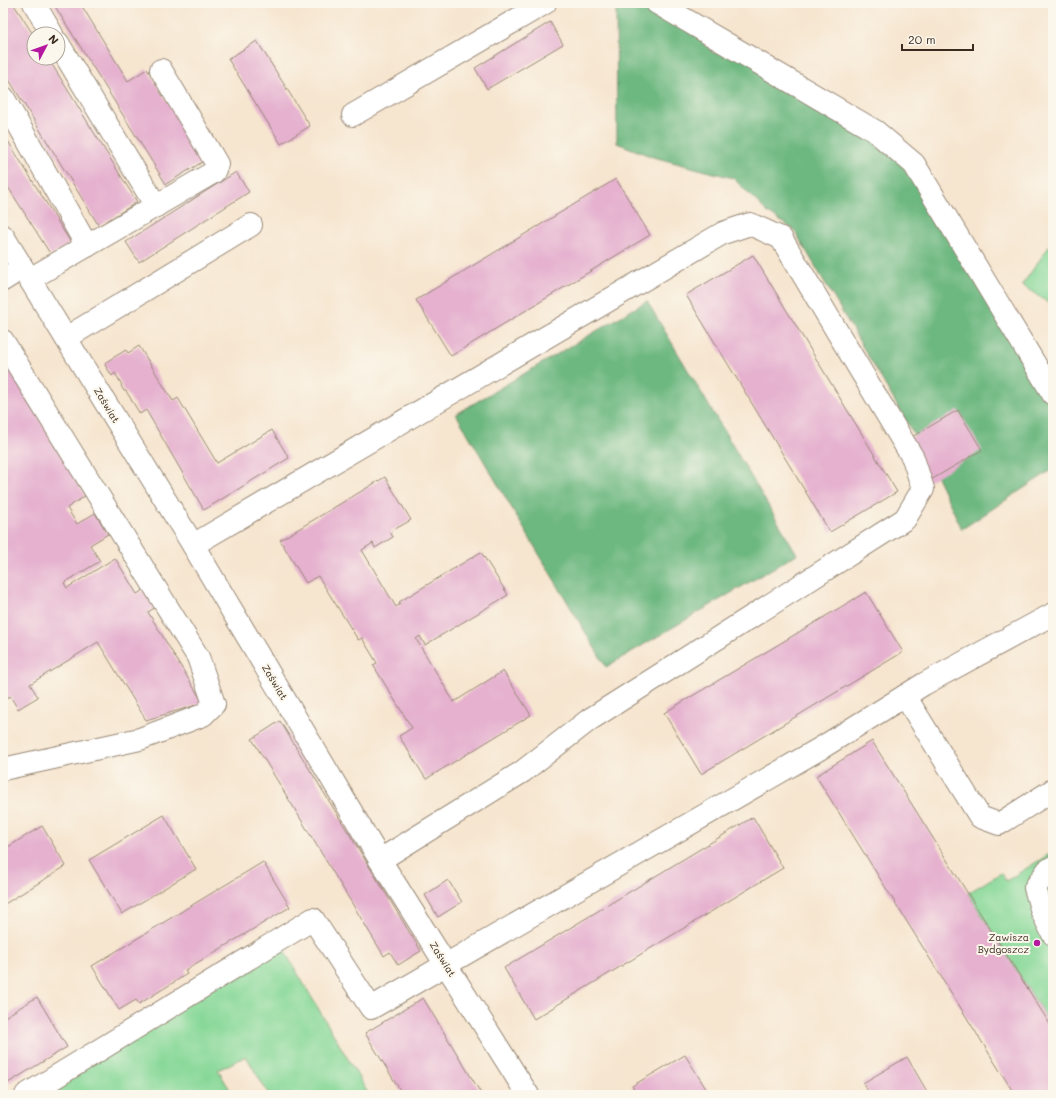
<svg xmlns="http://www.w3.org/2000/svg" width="1056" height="1098" viewBox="0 0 1056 1098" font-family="Mali,sans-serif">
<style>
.green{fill:#87d898;stroke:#61815b}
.forest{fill:#6db880;stroke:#54714f}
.building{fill:#e5b1cf}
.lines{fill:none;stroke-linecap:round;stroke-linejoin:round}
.minor-casing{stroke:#988876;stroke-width:24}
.minor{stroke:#fff;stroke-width:22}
.poi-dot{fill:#b5179e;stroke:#fbf7ec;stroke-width:1.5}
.labels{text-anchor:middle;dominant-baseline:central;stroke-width:4;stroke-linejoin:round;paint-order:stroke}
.street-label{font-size:10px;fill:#3b2a1e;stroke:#fbf7ec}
.poi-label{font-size:10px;fill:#3b2a1e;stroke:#fbf7ec;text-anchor:end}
</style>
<rect width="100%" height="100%" fill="#fbf7ec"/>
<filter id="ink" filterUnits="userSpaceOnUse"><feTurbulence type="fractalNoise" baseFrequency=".025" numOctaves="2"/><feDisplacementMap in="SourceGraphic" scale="8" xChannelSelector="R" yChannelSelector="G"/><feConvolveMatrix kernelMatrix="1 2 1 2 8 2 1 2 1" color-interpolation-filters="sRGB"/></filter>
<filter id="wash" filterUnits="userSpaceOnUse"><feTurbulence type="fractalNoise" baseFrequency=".012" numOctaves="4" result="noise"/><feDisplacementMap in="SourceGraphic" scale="16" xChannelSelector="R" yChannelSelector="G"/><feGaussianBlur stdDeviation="0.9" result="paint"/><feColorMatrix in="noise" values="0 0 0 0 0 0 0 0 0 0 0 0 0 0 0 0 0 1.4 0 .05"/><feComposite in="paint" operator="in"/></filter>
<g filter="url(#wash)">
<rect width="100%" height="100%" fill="#f6e5cf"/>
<g class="green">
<polygon points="1053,241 1053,306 1022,285"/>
<polygon points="1053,852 1053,1029 968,893 1001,873 1006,881"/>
<polygon points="278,940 369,1095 269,1095 246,1056 218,1070 233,1095 26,1095"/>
</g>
<g class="forest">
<polygon points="616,3 657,3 914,164 1053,394 1053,469 962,529 928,458 794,230 767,212 733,178 653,157 617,143"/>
<polygon points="647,301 797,554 606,667 456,414"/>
</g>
<g id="blocks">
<g class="building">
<polygon points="10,3 13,3 34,36 34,58 48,58 137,202 99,226 3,70 3,7"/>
<polygon points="53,3 80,3 128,81 147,69 204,161 166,184"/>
<polygon points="550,22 563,44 487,89 475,68"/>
<polygon points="257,41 310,126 281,144 228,59"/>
<polygon points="3,133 71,243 51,255 3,179"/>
<polygon points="236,172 249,192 139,262 126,242"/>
<polygon points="616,179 650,235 451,356 416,300"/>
<polygon points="753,255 897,492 830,532 686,295"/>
<polygon points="139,346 173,401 178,398 217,463 272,430 289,458 204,510 146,410 140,414 126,391 124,391 121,386 122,385 115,373 112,376 105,365 106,362 126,350 128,353"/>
<polygon points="3,356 85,496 67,508 77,524 95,513 108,534 90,545 100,561 64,583 67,588 115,558 137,594 150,586 161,604 148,612 203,703 146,720 98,642 30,684 38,697 18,709 10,696 3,701"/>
<polygon points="958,410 982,450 929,481 905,441"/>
<polygon points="385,477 411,520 390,532 393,537 375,548 373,543 362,550 396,607 400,604 399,602 481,552 508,595 425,645 420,636 416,639 454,702 503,671 531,715 426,779 399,736 412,728 373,665 377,663 362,638 358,640 357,638 318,576 306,583 280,540"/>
<polygon points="866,592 903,652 701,774 664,713"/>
<polygon points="280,721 421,951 398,965 390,952 384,956 252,739"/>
<polygon points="872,741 1053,1029 1053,1095 1015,1095 816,776"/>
<polygon points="164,815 196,869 122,914 89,860"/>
<polygon points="753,817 783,868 534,1019 504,968"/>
<polygon points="42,826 66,866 3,905 3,850"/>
<polygon points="263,862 290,907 185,970 187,974 139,1004 136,1000 119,1010 92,966"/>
<polygon points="448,880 462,902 438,917 425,895"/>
<polygon points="37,997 67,1047 3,1086 3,1018"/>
<polygon points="423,998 482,1095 403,1095 365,1033"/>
<polygon points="685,1055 710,1095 637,1095 632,1086"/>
<polygon points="907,1057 929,1095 870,1095 863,1083"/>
</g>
</g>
</g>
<g filter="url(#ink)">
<use href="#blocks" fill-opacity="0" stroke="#988876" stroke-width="1"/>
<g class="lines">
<defs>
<g id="minor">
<polyline points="34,3 52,34"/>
<polyline points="657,3 875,131 914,164 1053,394"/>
<polyline points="58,43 156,206"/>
<polyline points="3,97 87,246"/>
<polyline points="353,115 545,3"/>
<polyline points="3,236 193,545 380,860 528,1095"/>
<polyline points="30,279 214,172 217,164 161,70"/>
<polyline points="3,280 22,268"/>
<polyline points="66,338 251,225"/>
<polyline points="3,341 198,657 214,704 203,715 140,739 3,769"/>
<polyline points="193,545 723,233 750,224 781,238 913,458 923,489 905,519 589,720 522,772 380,860"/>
<polyline points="905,696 980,817 999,824 1053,790"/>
<polyline points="1053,867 1047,871 1035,888 1042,912 1053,934"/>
<polyline points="26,1095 313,919 371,1008 821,748 924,684 1053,614"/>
</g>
</defs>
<use href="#minor" class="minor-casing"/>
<use href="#minor" class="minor"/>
</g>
</g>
<circle class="poi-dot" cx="1037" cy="943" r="4"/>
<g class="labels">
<g class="street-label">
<text transform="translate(107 405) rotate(59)">Zaświat</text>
<text transform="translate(275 682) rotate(59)">Zaświat</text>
<text transform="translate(443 959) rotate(58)">Zaświat</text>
</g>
<g class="poi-label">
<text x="1029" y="937">Zawisza<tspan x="1029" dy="12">Bydgoszcz</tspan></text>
</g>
</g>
<rect width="1056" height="1098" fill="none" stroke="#fbf7ec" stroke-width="16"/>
<g transform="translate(46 46) rotate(49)"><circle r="19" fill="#fbf7ec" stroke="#aea59a"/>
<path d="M0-3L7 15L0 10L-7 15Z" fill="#b5179e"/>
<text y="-6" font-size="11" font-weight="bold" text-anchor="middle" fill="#3b2a1e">N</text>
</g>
<path d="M902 44v6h71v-6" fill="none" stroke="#3b2a1e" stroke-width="2"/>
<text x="908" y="44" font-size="12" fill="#3b2a1e" stroke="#fbf7ec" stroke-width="3" paint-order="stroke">20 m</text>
</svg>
